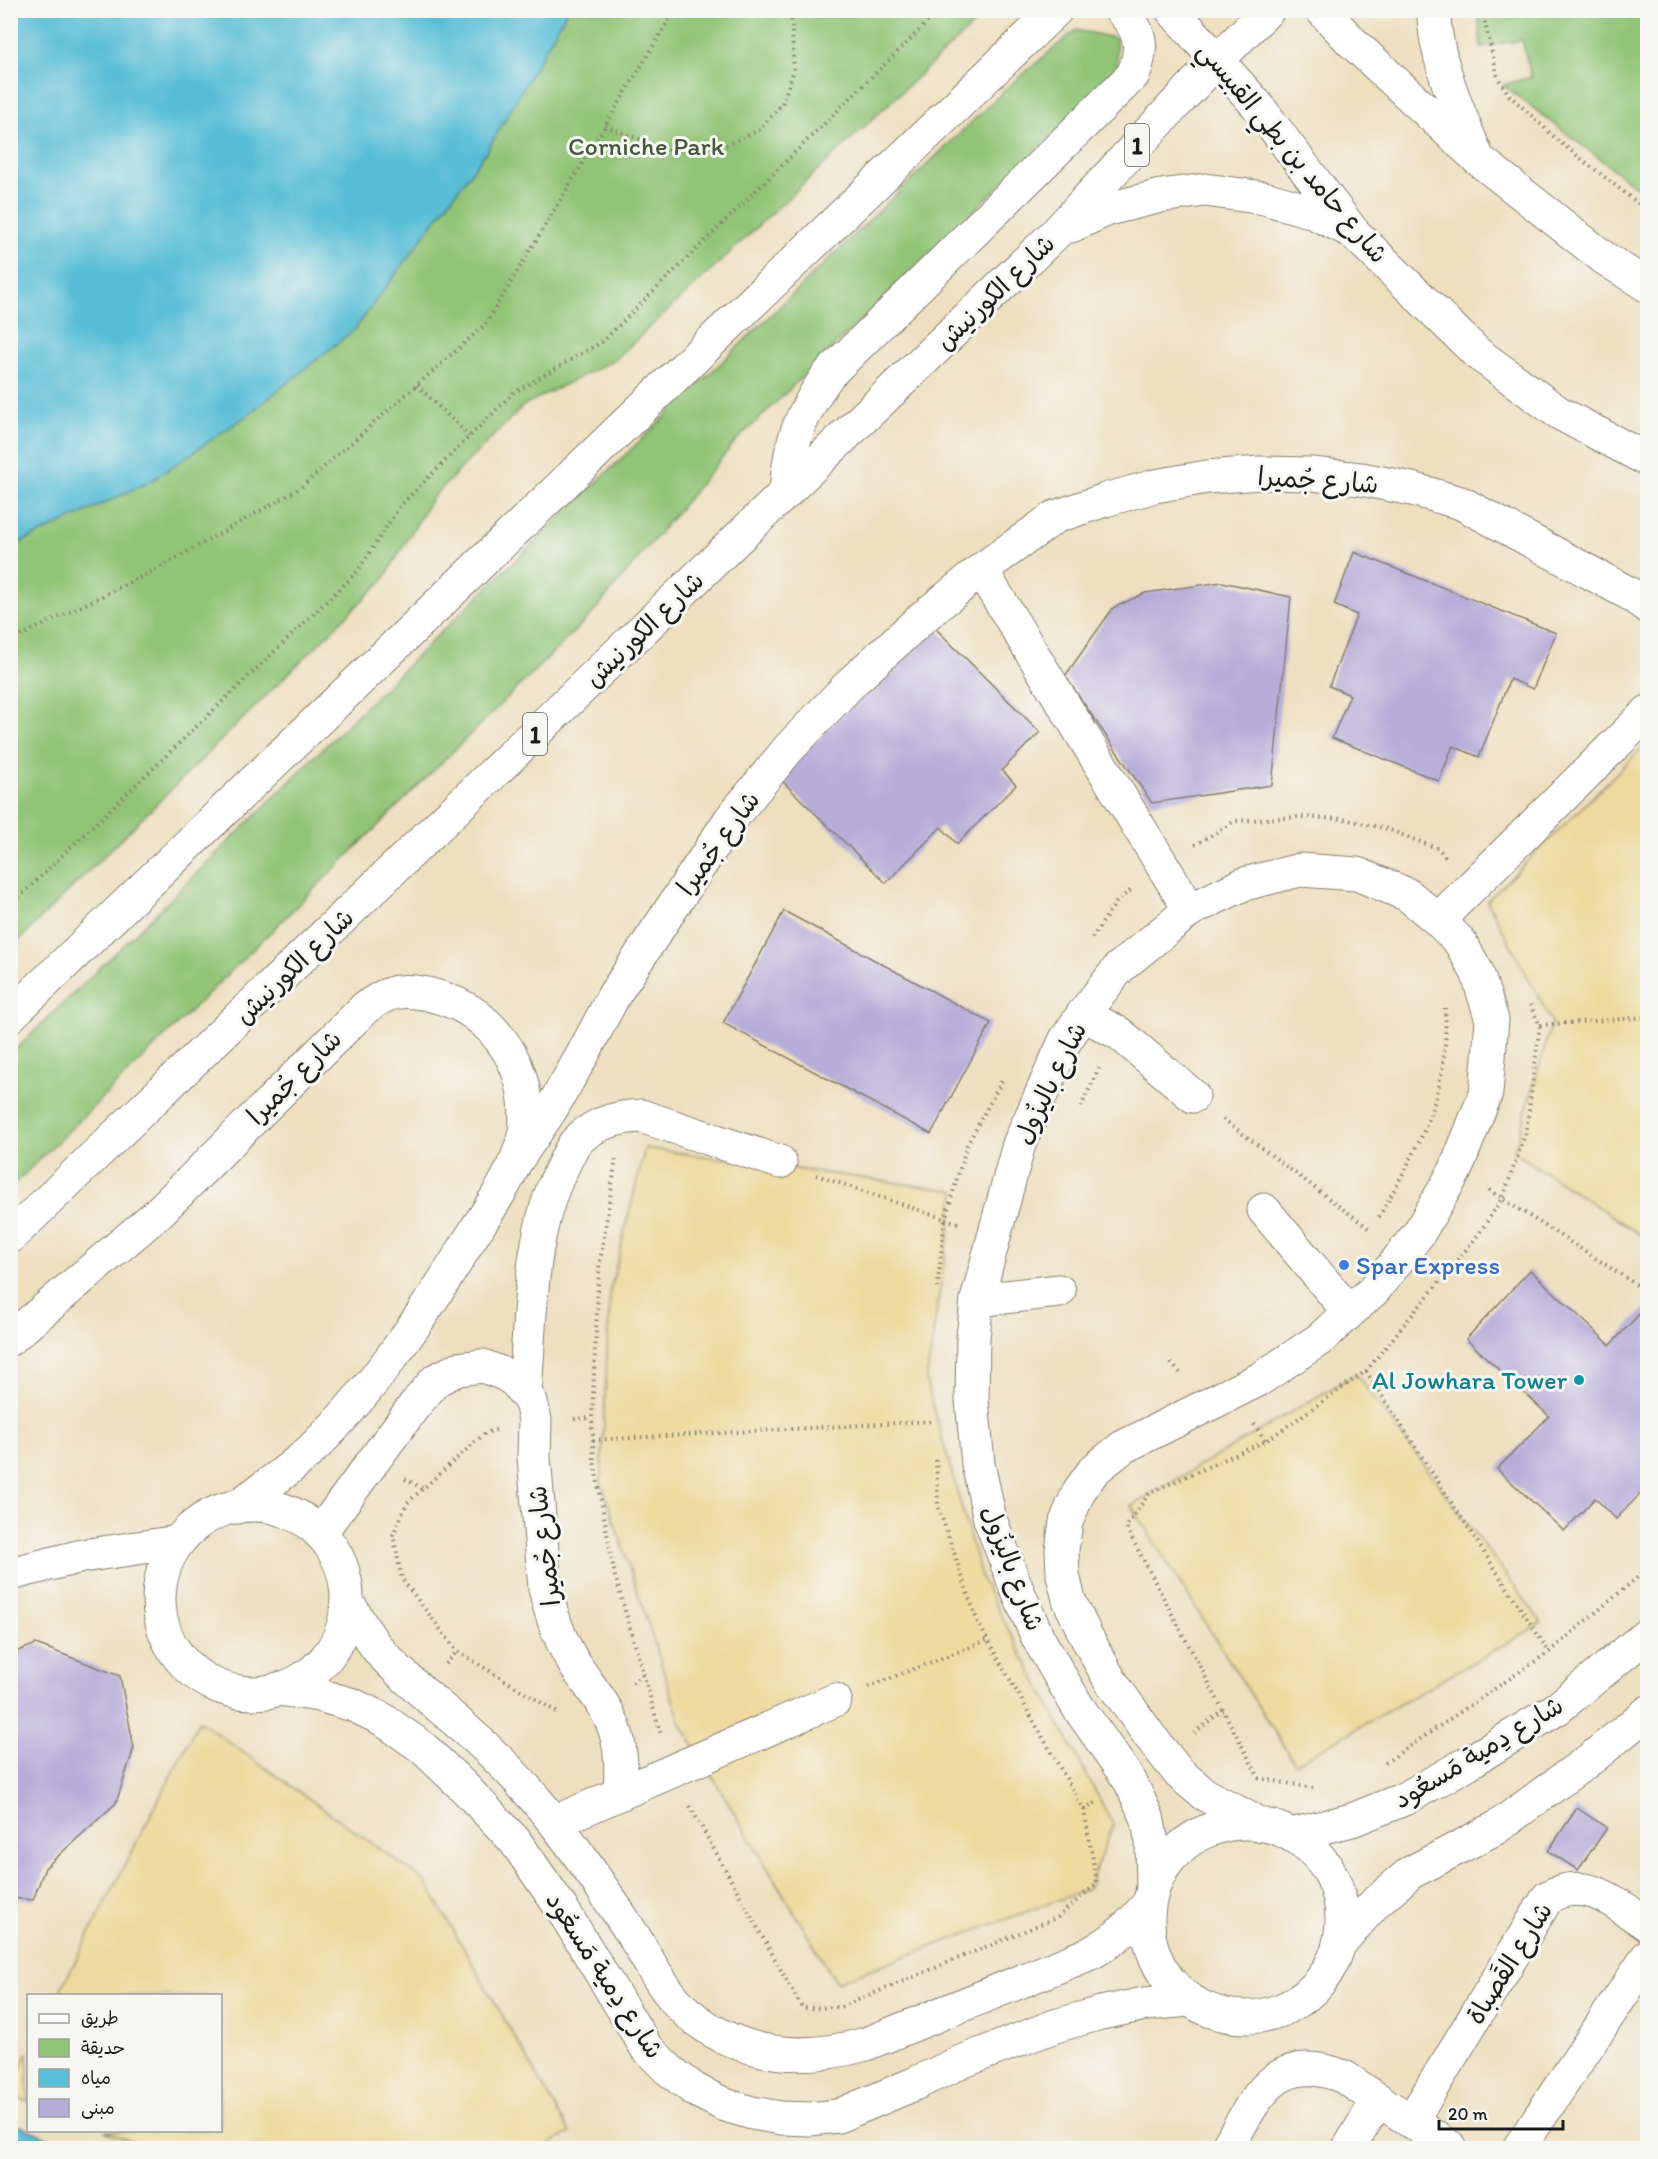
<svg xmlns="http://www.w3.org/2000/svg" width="1658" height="2159" viewBox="0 0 1658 2159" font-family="Itim,'Playpen Sans Arabic',sans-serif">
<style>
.green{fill:#91c476;stroke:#567049;stroke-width:1.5}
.sand{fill:#eeda9e;stroke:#857b5d;stroke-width:1.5}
.water{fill:#59bed7;stroke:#3a6d7a;stroke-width:1.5}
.building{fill:#b6acd8}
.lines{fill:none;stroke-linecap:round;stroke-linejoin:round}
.minor-casing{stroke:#857e6e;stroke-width:35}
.major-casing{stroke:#857e6e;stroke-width:35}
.highway-casing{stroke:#857e6e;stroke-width:35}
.path{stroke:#857e6e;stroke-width:4;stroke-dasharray:1.5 4.5;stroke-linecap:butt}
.minor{stroke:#fff;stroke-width:33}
.major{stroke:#fff;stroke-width:33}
.highway{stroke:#fff;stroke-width:33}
.shop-dot{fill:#3f7fe0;stroke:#f6f6f2;stroke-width:2}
.culture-dot{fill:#0f9aa8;stroke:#f6f6f2;stroke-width:2}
.labels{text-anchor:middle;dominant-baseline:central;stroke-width:6;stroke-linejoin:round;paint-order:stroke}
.shield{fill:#f6f6f2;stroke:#5d5d5c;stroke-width:1.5}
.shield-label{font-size:24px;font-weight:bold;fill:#1c1c1c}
.park-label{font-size:26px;fill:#45573c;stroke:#f6f6f2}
.street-label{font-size:26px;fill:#1c1c1c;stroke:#f6f6f2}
.shop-label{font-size:26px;fill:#366cbe;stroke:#f6f6f2;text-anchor:start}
.culture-label{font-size:26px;fill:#0d838f;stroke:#f6f6f2;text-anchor:end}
</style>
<rect width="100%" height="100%" fill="#f6f6f2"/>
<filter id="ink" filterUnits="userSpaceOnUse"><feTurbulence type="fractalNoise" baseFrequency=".0167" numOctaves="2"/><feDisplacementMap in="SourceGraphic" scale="12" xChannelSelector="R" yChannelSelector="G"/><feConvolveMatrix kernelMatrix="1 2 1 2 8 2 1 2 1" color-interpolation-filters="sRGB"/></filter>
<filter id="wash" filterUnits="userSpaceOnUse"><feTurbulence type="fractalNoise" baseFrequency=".008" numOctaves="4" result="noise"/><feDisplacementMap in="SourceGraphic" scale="24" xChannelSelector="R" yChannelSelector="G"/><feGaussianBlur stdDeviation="1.35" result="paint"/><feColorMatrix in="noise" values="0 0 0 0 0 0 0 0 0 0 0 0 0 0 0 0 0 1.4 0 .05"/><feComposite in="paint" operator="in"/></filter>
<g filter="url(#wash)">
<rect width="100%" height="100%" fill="#eedfbf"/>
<g class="green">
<polygon points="567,11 988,11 616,359 524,405 432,498 384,579 11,948 11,547 151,481 246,416 355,329 488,149"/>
<polygon points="1478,11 1647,11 1647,195 1503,85 1531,77 1522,40 1481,47"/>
<polygon points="1076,30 1116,38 1118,71 735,442 592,614 139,1062 11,1187 11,1054 148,921 440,633 1010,85"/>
</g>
<g class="sand">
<polygon points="1647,743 1647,1239 1514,1152 1552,1022 1487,901"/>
<polygon points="645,1148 955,1191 926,1381 982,1580 1113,1824 1088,1889 836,1982 681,1724 601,1481 610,1291"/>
<polygon points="1356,1374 1542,1623 1295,1764 1131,1506"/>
<polygon points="199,1721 425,1881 570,2133 543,2148 152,2148 104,2131 220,2130 220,1996 58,1995"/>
<polygon points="28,2052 28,2102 10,2095 11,2087"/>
</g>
<g class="water">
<polygon points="11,10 567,10 567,11 488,149 355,329 246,416 151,481 11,547"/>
<polygon points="11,2124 28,2128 28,2130 33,2131 70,2148 11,2148"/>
</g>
<g id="blocks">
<g class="building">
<polygon points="1354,552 1556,633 1533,689 1510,679 1479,757 1453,746 1439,781 1332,738 1350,695 1329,686 1357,615 1334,605"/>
<polygon points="1222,582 1291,597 1272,785 1152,803 1065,676 1113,608 1145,593"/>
<polygon points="932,625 1040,732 1002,770 1016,785 957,844 941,827 886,883 779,778"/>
<polygon points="784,911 991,1023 931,1134 723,1023"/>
<polygon points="1530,1270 1610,1345 1648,1305 1648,1486 1616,1519 1595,1498 1564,1531 1497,1469 1549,1416 1466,1339"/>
<polygon points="36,1644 120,1676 134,1748 116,1803 45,1868 33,1900 10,1898 10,1654"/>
<polygon points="1577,1808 1607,1828 1578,1870 1548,1851"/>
</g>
</g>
</g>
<g filter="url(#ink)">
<use href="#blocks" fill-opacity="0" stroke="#857e6e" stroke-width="1.5"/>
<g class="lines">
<defs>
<g id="minor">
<polyline points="981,570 1190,910"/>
<polyline points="1438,920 1648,712"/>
<polyline points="1083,1014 1120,1034 1193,1096"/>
<polyline points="514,1164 550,1111 583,1054 614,995 730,820 789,748 853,681 922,618 981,570 1055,517 1105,500 1155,486 1207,477 1260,473 1311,474 1361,479 1412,489 1461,503 1630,594 1648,607"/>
<polyline points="1264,1210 1349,1312"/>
<polyline points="977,1300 1059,1291"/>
<path d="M10 1339 156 1215 366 1007C373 1003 382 996 390 994 414 986 456 1000 476 1015 512 1043 530 1084 525 1130 521 1162 493 1204 475 1231 428 1308 377 1386 312 1449 289 1471 262 1488 237 1507"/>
<path d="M525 1392C531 1317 528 1236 562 1168 566 1160 570 1150 575 1143 592 1124 616 1117 641 1116L780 1162"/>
<circle cx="253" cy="1599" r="94"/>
<path d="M320 1533 414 1406 436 1380 458 1369 483 1366 506 1375 516 1382 531 1402 535 1420 534 1457 545 1588C551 1615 560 1641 575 1665 591 1689 610 1709 617 1737 622 1755 621 1774 620 1793"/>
<polyline points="10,1574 82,1556 178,1542"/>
<path d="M347 1602C359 1620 369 1640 383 1655 408 1682 437 1704 464 1728 497 1756 528 1789 555 1823 583 1858 608 1897 633 1935 651 1964 666 1997 694 2018 745 2058 806 2061 866 2044L1091 1953C1115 1940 1131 1925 1148 1904"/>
<polyline points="278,1689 319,1695 353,1705 382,1719 422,1747 464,1787 515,1841 564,1912 646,2047 669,2070 695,2090 725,2105 752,2113 781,2118 810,2119 838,2116 914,2084 961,2062 1055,2026 1101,2013 1145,2004 1189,2000"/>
<polyline points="555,1822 835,1700"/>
<circle cx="1245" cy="1920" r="97"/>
<polyline points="1291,1835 1352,1820 1404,1799 1468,1763 1558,1708 1648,1634"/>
<polyline points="1153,1888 1152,1842 1147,1817 1130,1781 1078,1707 1038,1638 1016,1587 990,1519 978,1464 972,1400 973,1337 977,1300 1019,1144 1065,1041 1083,1014 1119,968 1190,910 1244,884 1300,870 1357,874 1408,895 1438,920 1460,942 1477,972 1492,1020 1486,1093 1455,1171 1419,1233 1374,1290 1320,1339 1260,1379 1123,1447 1094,1470 1079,1491 1066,1522 1062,1550 1063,1575 1069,1600 1086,1636 1110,1680 1149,1735 1179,1773 1204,1794 1259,1824"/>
<polyline points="1340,1943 1376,1902 1410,1873 1496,1828 1593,1757 1648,1712"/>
<path d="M1411 2122 1548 1897C1587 1875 1616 1904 1648 1925"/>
<path d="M1227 2148C1256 2098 1275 2049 1344 2077L1451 2148"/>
<polyline points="1349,2148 1378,2100"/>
<polyline points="1519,2148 1648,1956"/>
</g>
<g id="major">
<polyline points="1172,10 1257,105 1353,232 1477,353 1559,413 1648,460"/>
<polyline points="1322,10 1352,42 1478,159 1604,258 1648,286"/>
</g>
<g id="highway">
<path d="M1434 10C1433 55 1461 118 1478 159"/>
<polyline points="1071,226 1108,209 1161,196 1205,190 1264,198 1310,211 1353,232"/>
<path d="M786 493C789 443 800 415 828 375L1133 75C1144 47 1142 32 1121 10"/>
<polyline points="10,1016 1056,10"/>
<path d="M10 1237 1058 231C1127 156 1195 81 1268 10"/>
</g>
</defs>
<use href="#minor" class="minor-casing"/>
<use href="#major" class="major-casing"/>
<use href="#highway" class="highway-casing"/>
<g class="path">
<polyline points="1482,10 1498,78 1509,95 1561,143 1648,211"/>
<polyline points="605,126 671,151 720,148 759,130 782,104 794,70 791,10"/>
<polyline points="417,385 469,436"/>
<polyline points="10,641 155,570 299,489 485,325 675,10"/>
<polyline points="1195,845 1235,821 1298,817 1343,819 1387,829 1439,849 1447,859"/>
<polyline points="10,906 357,572 400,506 513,393 602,342 940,10"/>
<polyline points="1092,938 1117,901 1132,889"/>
<polyline points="1540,1025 1648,1017"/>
<polyline points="1081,1107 1099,1068"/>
<polyline points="1223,1119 1371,1230"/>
<polyline points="616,1159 599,1268 592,1418 594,1462 615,1576 661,1735"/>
<polyline points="816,1175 945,1219 937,1291"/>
<polyline points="1489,1190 1648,1292"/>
<path d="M1379 1217C1420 1144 1450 1094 1445 1008"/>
<polyline points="958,1223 945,1219 967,1145 1003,1079"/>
<polyline points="1171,1363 1183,1376"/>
<polyline points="1366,1371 1549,1652"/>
<polyline points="574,1419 592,1418"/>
<polyline points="1254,1424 1266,1441"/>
<polyline points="496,1430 485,1433 407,1503 393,1535 402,1579 457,1651 560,1714"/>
<polyline points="593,1440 934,1421"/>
<polyline points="405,1479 422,1488"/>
<polyline points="446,1664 457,1651"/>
<polyline points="632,1683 643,1674"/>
<polyline points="868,1687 988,1640"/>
<polyline points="1194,1733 1223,1710"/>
<polyline points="1385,1763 1549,1652 1639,1576 1648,1566"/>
<polyline points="1313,1788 1259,1778 1126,1527 1149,1493 1266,1441 1366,1371 1478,1235 1503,1197 1526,1132 1540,1025 1530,1005"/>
<polyline points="690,1806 802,2008 841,2007 1058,1917 1097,1883 1084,1810 978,1623 938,1506 936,1460"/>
<polyline points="1084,1810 1099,1801"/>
</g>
<use href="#minor" class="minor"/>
<use href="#major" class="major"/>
<use href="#highway" class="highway"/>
</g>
</g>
<circle class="shop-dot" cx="1344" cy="1265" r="6"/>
<circle class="culture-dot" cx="1579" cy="1380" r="6"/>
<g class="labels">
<g class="shield">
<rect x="1125" y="124" width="24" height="42" rx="4.5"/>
<rect x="523" y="713" width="24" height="42" rx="4.5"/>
</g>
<g class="shield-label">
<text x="1137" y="145">1</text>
<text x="535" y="734">1</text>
</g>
<g class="park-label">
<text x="646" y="146">Corniche Park</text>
</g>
<g class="street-label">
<text transform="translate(1293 152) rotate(50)">شارع حامد بن بطي القبيسي</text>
<text transform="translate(995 292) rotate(-44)">شارع الكورنيش</text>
<text transform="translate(1318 480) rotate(4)">شارع جُميرا</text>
<text transform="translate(644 629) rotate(-44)">شارع الكورنيش</text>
<text transform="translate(718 843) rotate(-54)">شارع جُميرا</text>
<text transform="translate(294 966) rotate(-44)">شارع الكورنيش</text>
<text transform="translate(294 1077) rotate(-45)">شارع جُميرا</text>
<text transform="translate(1050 1083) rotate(-64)">شارع باليزُول</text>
<text transform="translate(544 1546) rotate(-97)">شارع جُميرا</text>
<text transform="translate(1013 1568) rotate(69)">شارع باليزُول</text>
<text transform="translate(1478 1752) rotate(-31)">شارع دِمية مَسعُود</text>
<text transform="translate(1509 1963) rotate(-58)">شارع القَصباة</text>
<text transform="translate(605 1975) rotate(57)">شارع دِمية مَسعُود</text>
</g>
<g class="shop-label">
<text x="1356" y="1265">Spar Express</text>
</g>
<g class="culture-label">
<text x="1567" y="1380">Al Jowhara Tower</text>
</g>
</g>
<rect width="1658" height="2159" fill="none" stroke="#f6f6f2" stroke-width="36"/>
<rect x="27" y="1994" width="195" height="138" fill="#f6f6f2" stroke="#9f9f9c" stroke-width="1.5"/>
<rect x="39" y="2014" width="30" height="9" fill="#ffffff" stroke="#9f9f9c" stroke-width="1.5"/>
<text x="81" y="2024" font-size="18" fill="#1c1c1c">طريق</text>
<rect x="39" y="2039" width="30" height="18" fill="#91c476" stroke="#9f9f9c" stroke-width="1.5"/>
<text x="81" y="2054" font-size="18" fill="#1c1c1c">حديقة</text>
<rect x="39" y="2069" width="30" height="18" fill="#59bed7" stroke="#9f9f9c" stroke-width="1.5"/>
<text x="81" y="2084" font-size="18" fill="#1c1c1c">مياه</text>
<rect x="39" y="2099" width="30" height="18" fill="#b6acd8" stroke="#9f9f9c" stroke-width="1.5"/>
<text x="81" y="2114" font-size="18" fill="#1c1c1c">مبنى</text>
<path d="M1439 2120v9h124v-9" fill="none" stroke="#1c1c1c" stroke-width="3"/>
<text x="1448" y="2120" font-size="18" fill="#1c1c1c" stroke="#f6f6f2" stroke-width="4.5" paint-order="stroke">20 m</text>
</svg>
